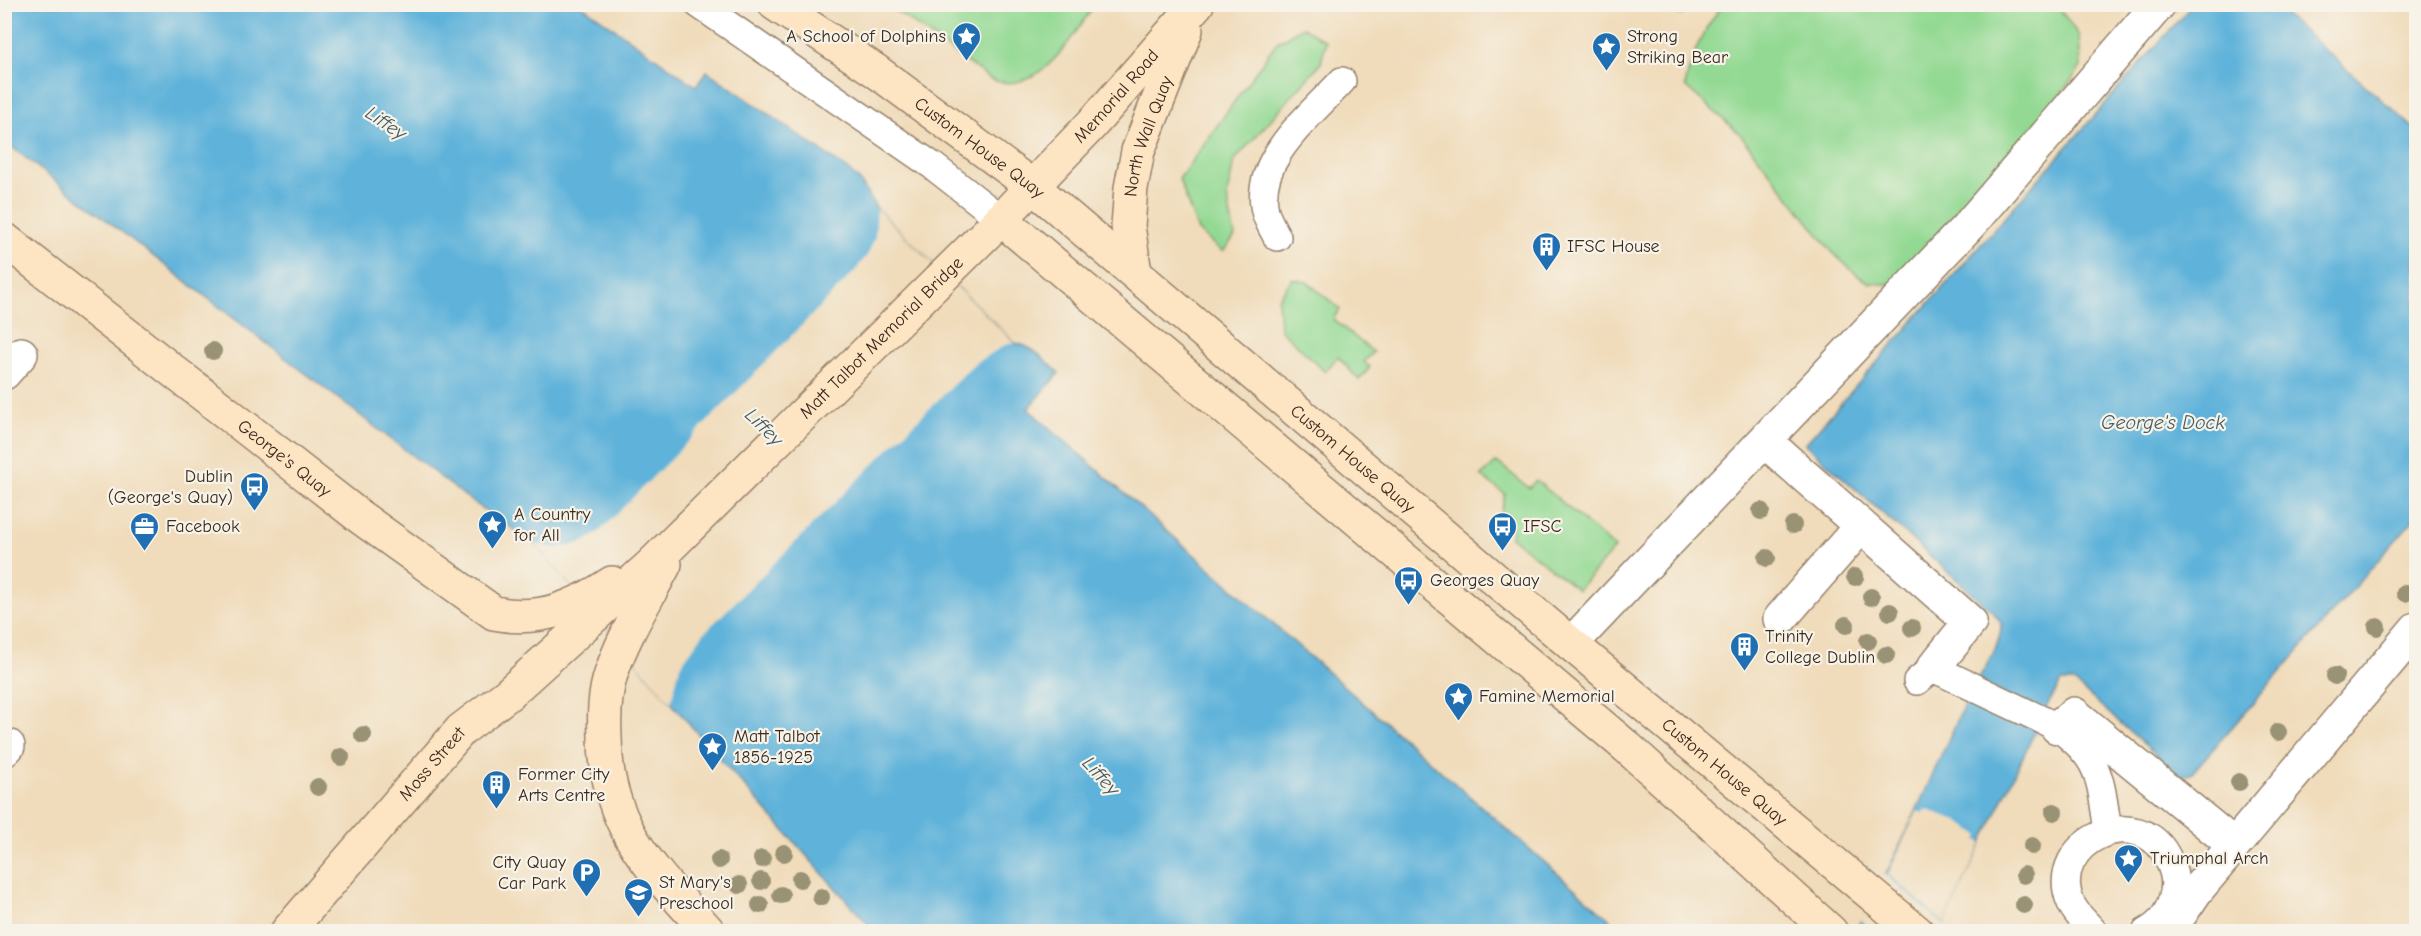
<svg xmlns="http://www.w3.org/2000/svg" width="2421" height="936" viewBox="0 0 2421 936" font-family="'Comic Neue',sans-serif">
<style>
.green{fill:#93d993;stroke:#678258;stroke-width:1.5}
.water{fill:#5eb2da;stroke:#4c6e7c;stroke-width:1.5}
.pier{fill:#f0dbba}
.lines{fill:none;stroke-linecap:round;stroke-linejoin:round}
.service-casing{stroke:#96826c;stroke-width:30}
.pedestrian-casing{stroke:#96826c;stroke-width:36}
.secondary-casing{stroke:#96826c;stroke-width:36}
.service{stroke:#fff;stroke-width:27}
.pedestrian{stroke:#fff;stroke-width:33}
.secondary{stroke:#fde5c4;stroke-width:33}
.tree{fill:#999274}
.labels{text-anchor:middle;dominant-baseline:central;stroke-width:4.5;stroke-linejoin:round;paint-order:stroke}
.poi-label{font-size:18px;fill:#3b2a1e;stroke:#f7f3e8;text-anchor:start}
.street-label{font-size:18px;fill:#3b2a1e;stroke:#f7f3e8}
.water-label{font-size:20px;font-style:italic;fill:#475a60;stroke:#f7f3e8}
</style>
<rect width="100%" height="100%" fill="#f7f3e8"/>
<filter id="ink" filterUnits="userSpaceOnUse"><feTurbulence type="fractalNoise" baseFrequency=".0167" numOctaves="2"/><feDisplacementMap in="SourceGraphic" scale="12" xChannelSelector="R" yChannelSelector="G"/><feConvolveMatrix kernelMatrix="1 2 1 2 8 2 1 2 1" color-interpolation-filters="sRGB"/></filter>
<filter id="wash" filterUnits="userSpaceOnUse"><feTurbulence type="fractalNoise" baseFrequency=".008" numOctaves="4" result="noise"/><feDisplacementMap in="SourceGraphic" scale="24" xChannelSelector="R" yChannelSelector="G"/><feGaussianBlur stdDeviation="1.35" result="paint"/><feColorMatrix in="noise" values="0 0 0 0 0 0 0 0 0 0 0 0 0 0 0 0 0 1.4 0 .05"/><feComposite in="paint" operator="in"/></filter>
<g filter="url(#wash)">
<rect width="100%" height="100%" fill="#f0dbba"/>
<g class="green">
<path d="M888 5H966L979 14 986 5H1095C1070 38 1041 96 992 80Z"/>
<polygon points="1645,5 1691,5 1682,15 1653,10"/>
<path d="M1723 5H2057L2079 36 2081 67 2057 99 1894 285 1870 283 1858 276 1833 253 1739 133 1685 86C1691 56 1703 29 1723 5Z"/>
<polygon points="1302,27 1326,41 1321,63 1234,161 1227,197 1235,236 1223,252 1198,231 1179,179 1276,43"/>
<polygon points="1292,279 1307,282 1340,309 1333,319 1373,352 1364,362 1370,367 1359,380 1338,357 1325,372 1280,329 1278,299"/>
<polygon points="1497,462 1529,488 1536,480 1615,548 1578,590 1511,537 1512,530 1499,520 1505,494 1481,476"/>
</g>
<g class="water">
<path d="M4 5H581L696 86 707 71 847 169 860 181 877 209 1015 343C1033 346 1046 361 1059 373L1028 409 1623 931H874L704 741 535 544 470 500 5 142Z"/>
<path d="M2192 5H2274L2416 130V517L2191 774 2180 776 2074 682H2062L2049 702 1940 931H1856C1899 855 1931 776 1968 697 1979 674 2002 649 2001 623L1994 613 1805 444Z"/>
</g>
<g class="pier">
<polygon points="877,209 1015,343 1005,345 973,365 704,633 680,666 671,703 535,544 554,548 571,546 586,541 600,531 855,271 868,254 875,237"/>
<polygon points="1925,809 1954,819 1979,835 1977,840 1982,843 1944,923 1888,874 1917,811 1923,813"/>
<polygon points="1885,874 1946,926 1943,932 1874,931 1860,919"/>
</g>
</g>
<g filter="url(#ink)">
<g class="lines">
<defs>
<g id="service">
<polyline points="698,4 933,166 1001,219"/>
<path d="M1277 237C1273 229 1267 220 1265 211 1253 160 1311 115 1342 81"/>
<path d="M1917 681 1933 668 2057 727C2102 759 2100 780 2108 831"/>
<path d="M2094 932C2086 922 2076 915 2071 903 2044 842 2142 797 2169 861 2174 871 2176 881 2174 892 2171 908 2162 924 2146 932"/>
</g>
<g id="pedestrian">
<polyline points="4,373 21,354"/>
<polyline points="1765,441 1970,622 1933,668"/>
<polyline points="1780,619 1861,526"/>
<polyline points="1571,644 1971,223 2159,4"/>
<polyline points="2057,727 2074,714 2234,845"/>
<polyline points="4,750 8,746"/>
<polyline points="2168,932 2196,891 2416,629"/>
</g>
<g id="secondary">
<path id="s1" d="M775 4 876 71 1032 186 1571 644 1917 932"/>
<polyline points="1001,219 1628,748 1831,932"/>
<path id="s2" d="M4 239 360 517 494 613C539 622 575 608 612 583"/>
<path id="s3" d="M1135 273 1128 226 1131 188 1138 151 1186 30"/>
<path d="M665 564C647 599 623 636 611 674 604 695 604 716 605 737 605 827 653 870 709 932"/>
<path id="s4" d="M287 932 461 730 507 695 651 565 1001 219 1093 123 1197 4"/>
</g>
</defs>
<use href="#service" class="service-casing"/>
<use href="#pedestrian" class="pedestrian-casing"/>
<use href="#secondary" class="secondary-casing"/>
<use href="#service" class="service"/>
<use href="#pedestrian" class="pedestrian"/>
<use href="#secondary" class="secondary"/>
</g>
<g class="tree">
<circle cx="213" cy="351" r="9"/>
<circle cx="1761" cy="511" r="9"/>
<circle cx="1793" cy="525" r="9"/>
<circle cx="1767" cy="558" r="9"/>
<circle cx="1855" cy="577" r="9"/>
<circle cx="2405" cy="593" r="9"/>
<circle cx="1871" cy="597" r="9"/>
<circle cx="1890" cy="612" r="9"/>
<circle cx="1846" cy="625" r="9"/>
<circle cx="2377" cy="627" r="9"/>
<circle cx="1912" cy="628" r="9"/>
<circle cx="1868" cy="641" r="9"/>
<circle cx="1886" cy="655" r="9"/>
<circle cx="2335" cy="676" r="9"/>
<circle cx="2278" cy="732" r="9"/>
<circle cx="363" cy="735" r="9"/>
<circle cx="341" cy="757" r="9"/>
<circle cx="2239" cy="782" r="9"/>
<circle cx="318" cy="787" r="9"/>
<circle cx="2054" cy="812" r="9"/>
<circle cx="2032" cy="846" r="9"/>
<circle cx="784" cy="853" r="9"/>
<circle cx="762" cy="859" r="9"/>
<circle cx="719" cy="860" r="9"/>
<circle cx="2024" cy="875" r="9"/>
<circle cx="800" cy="879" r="9"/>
<circle cx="761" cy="881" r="9"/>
<circle cx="739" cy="885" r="9"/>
<circle cx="781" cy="895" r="9"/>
<circle cx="821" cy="897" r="9"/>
<circle cx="760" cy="905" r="9"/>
<circle cx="2024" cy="905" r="9"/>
</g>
</g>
<defs>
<symbol id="sight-pin" viewBox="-11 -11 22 30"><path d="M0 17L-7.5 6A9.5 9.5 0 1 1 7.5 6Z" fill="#1f6fb2" stroke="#f7f3e8"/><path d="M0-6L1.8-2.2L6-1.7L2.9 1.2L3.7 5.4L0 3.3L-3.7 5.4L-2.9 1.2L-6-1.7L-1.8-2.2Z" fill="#fff"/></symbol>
<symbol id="building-pin" viewBox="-11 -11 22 30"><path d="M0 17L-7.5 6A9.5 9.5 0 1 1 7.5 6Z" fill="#1f6fb2" stroke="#f7f3e8"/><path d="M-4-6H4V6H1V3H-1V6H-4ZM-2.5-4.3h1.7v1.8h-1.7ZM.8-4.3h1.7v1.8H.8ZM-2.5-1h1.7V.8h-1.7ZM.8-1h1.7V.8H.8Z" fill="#fff"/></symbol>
<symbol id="bus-pin" viewBox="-11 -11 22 30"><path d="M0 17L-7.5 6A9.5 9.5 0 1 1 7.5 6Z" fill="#1f6fb2" stroke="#f7f3e8"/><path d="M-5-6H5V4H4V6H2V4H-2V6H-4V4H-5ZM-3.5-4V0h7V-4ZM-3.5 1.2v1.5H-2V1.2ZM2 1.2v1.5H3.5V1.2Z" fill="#fff"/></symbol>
<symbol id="office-pin" viewBox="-11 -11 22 30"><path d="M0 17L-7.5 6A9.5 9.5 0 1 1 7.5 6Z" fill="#1f6fb2" stroke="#f7f3e8"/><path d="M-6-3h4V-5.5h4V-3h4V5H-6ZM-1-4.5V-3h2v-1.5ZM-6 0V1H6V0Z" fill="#fff"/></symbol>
<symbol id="parking-pin" viewBox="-11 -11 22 30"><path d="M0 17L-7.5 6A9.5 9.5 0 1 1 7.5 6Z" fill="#1f6fb2" stroke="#f7f3e8"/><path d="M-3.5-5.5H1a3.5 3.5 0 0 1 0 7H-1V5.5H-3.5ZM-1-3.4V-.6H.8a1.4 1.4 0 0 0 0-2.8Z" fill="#fff"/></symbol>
<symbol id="school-pin" viewBox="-11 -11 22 30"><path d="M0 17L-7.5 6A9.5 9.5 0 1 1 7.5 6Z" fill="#1f6fb2" stroke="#f7f3e8"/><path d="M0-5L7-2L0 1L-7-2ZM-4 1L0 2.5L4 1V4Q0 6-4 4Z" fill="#fff"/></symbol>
</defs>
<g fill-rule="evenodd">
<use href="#sight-pin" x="950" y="20" width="33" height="45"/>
<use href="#sight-pin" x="1590" y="30" width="33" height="45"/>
<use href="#building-pin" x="1530" y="230" width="33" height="45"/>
<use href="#bus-pin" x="238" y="470" width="33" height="45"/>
<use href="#sight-pin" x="476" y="508" width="33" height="45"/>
<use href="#office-pin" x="128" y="510" width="33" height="45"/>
<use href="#bus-pin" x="1486" y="510" width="33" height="45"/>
<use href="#bus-pin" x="1392" y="564" width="33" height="45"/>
<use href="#building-pin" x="1728" y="630" width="33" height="45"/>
<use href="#sight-pin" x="1442" y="680" width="33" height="45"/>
<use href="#sight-pin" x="696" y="730" width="33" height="45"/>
<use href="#building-pin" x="480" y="768" width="33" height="45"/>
<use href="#sight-pin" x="2112" y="842" width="33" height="45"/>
<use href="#parking-pin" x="570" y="856" width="33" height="45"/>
<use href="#school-pin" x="622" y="876" width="33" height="45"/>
</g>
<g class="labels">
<g class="poi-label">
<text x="946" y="36" text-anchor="end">A School of Dolphins</text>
<text x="1627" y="36">Strong<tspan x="1627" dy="21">Striking Bear</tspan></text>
<text x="1567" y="246">IFSC House</text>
<text x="233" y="476" text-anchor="end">Dublin<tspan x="233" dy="21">(George's Quay)</tspan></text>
<text x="514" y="514">A Country<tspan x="514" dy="21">for All</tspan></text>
<text x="166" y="526">Facebook</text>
<text x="1523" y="526">IFSC</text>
<text x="1430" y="580">Georges Quay</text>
<text x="1765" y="636">Trinity<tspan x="1765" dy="21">College Dublin</tspan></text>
<text x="1479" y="696">Famine Memorial</text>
<text x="734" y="736">Matt Talbot<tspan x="734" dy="21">1856-1925</tspan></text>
<text x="518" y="774">Former City<tspan x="518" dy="21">Arts Centre</tspan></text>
<text x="2150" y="858">Triumphal Arch</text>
<text x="566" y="862" text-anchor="end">City Quay<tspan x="566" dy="21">Car Park</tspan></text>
<text x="659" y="882">St Mary's<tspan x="659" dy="21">Preschool</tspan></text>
</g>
<g class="street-label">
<text stroke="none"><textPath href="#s4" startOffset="1179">Memorial Road</textPath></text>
<text stroke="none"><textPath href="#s3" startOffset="140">North Wall Quay</textPath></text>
<text stroke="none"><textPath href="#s1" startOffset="250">Custom House Quay</textPath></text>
<text stroke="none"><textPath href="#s4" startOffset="842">Matt Talbot Memorial Bridge</textPath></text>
<text stroke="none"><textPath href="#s2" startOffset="356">George's Quay</textPath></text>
<text stroke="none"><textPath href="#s1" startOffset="736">Custom House Quay</textPath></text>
<text stroke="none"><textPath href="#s4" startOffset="222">Moss Street</textPath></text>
<text stroke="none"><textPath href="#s1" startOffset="1222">Custom House Quay</textPath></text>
</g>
<g class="water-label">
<text transform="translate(386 123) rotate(34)">Liffey</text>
<text x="2163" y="422">George's Dock</text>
<text transform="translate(764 427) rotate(45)">Liffey</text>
<text transform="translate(1101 776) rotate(48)">Liffey</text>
</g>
</g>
<rect width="2421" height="936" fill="none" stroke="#f7f3e8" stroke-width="24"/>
</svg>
